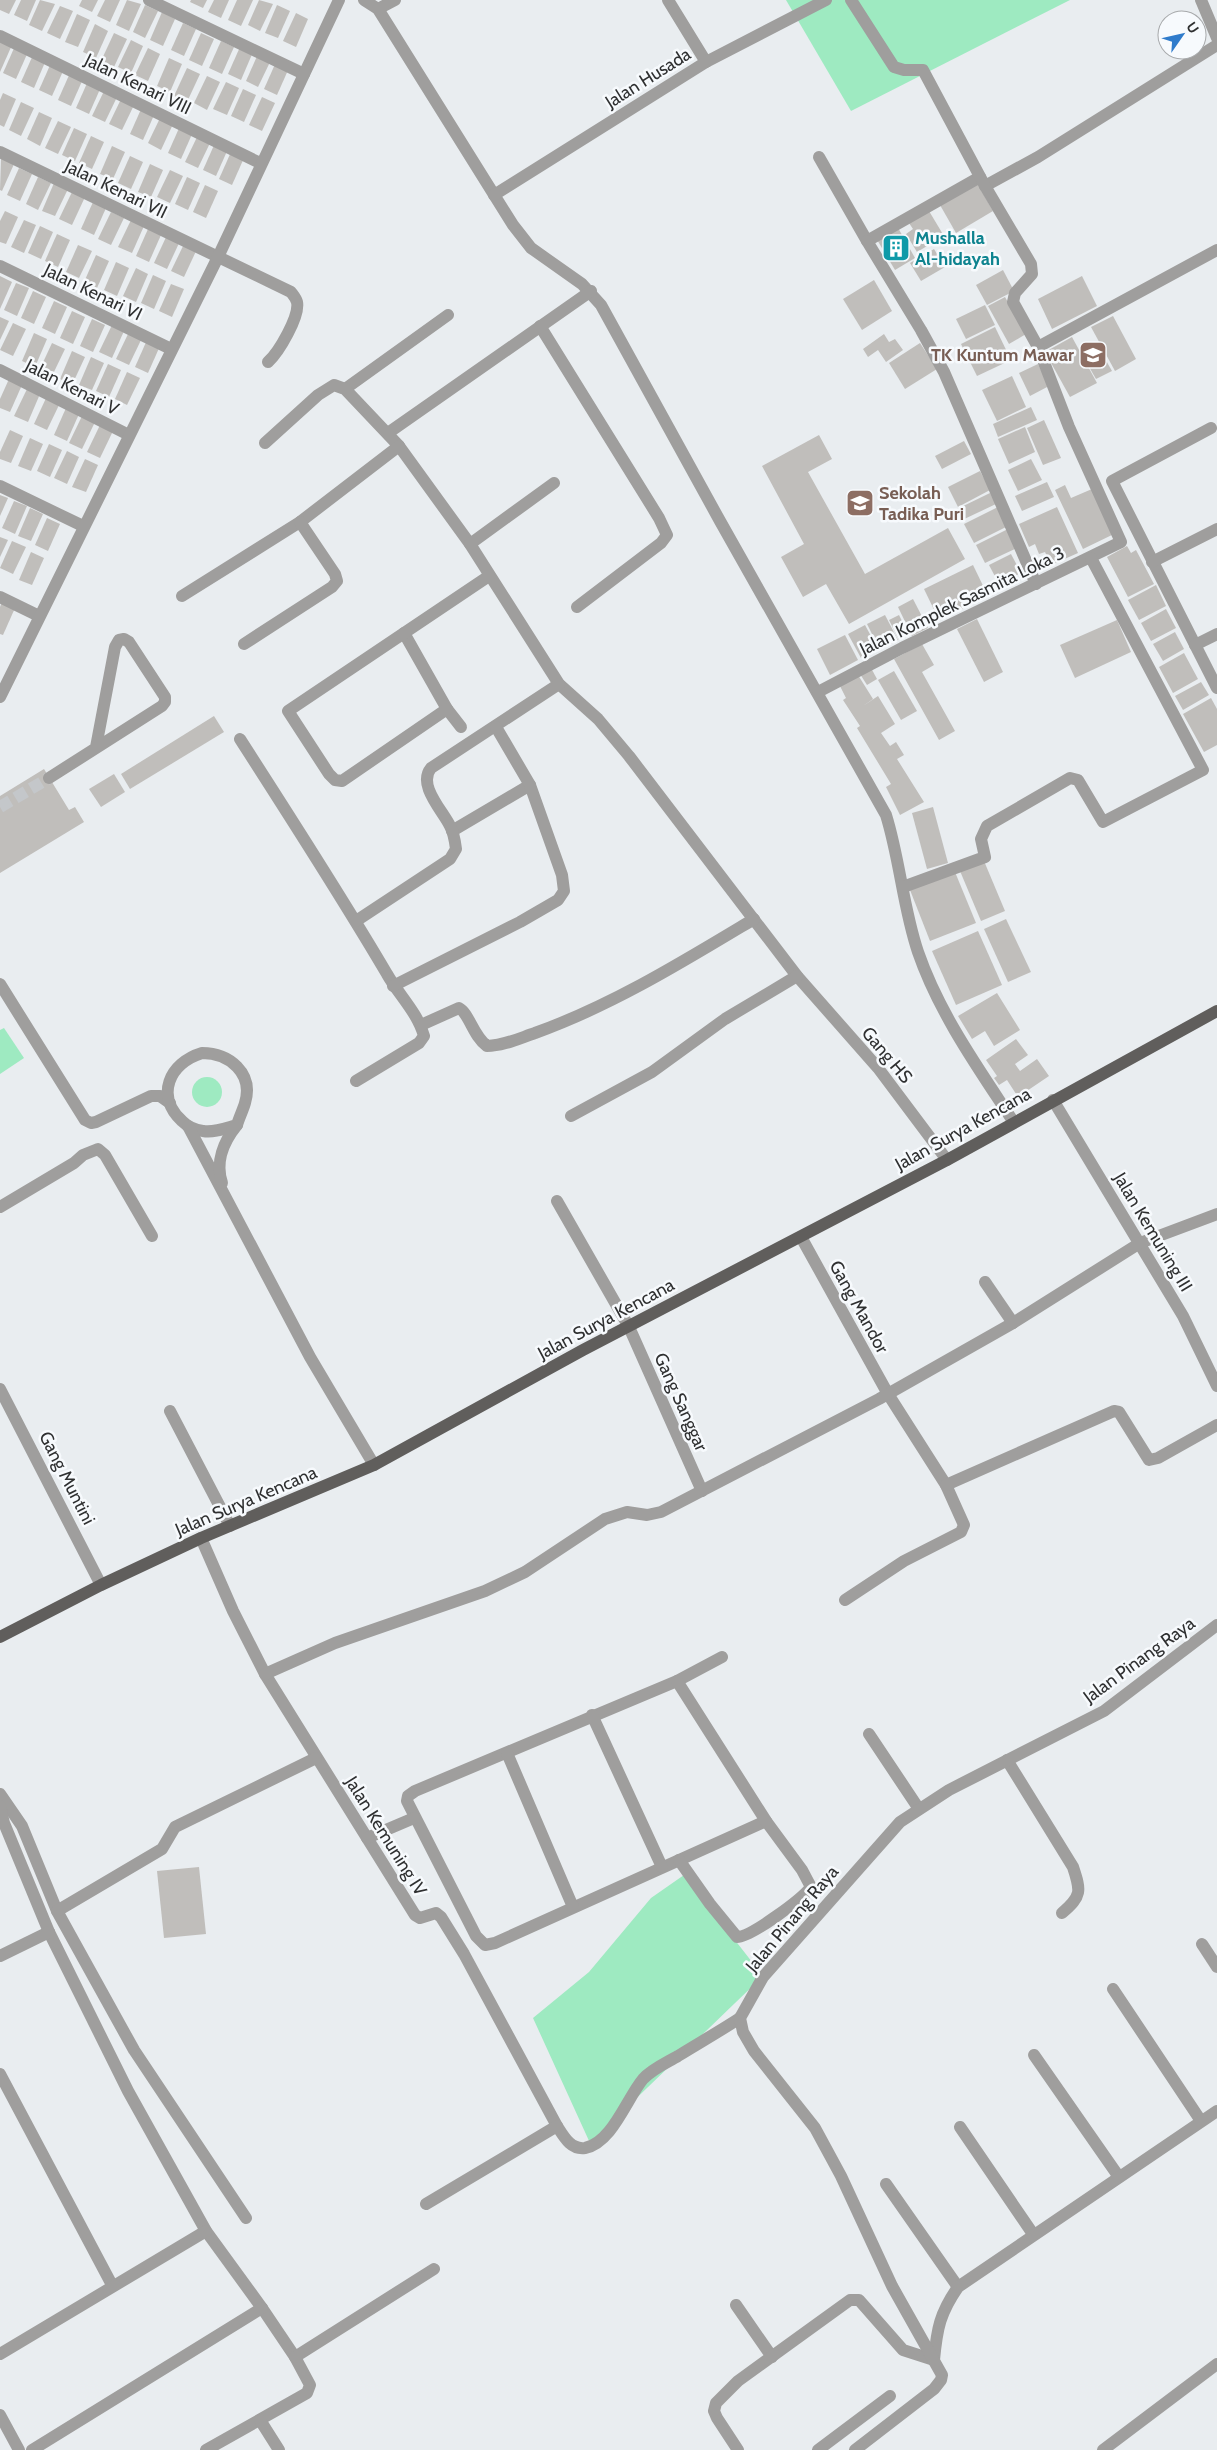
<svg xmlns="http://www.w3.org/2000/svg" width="1217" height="2450" viewBox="0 0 1217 2450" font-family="Cabin,sans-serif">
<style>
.green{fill:#9eeac1}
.building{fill:#c0bebb}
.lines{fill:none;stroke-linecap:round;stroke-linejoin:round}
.minor-tunnel{stroke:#c4c7ca;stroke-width:12;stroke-dasharray:12 6;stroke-linecap:butt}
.minor{stroke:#9f9e9d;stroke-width:12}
.major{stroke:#605e5c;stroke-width:12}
.labels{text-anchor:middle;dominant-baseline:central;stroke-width:5;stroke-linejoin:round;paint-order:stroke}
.street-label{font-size:18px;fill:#2f3031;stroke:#f7fafd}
.culture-label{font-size:18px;font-weight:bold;fill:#0d838f;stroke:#f7fafd;text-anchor:start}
.education-label{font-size:18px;font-weight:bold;fill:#785e54;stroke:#f7fafd;text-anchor:end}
</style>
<rect width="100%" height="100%" fill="#e9edf0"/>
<g class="green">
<polygon points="786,0 1070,0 851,111"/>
<polygon points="4,1028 24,1058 0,1074 0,1030"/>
<circle cx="207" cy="1092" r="15"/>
<polygon points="684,1875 763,1976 590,2143 533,2018 589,1972 651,1898"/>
</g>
<g class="building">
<polygon points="0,0 16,0 9,14 0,10"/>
<polygon points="21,0 36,0 27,21 14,15"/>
<polygon points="40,0 55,4 42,31 29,25"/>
<polygon points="82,0 98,0 92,12 79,6"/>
<polygon points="105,0 120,0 110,22 97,16"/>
<polygon points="127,0 141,4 129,31 116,25"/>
<polygon points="191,0 207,0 203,8 190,2"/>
<polygon points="214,0 229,0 221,18 208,12"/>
<polygon points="237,0 253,0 241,26 228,20"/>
<polygon points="259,0 273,4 260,31 248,25"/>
<polygon points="145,5 158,11 145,38 133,32"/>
<polygon points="277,5 290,11 278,38 265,33"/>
<polygon points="60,6 73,11 60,39 47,33"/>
<polygon points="162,12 175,19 163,46 150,40"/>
<polygon points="296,13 308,19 296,47 283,41"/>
<polygon points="77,14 90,20 78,47 65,42"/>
<polygon points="183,23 196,29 184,56 171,50"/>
<polygon points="95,24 108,31 96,58 83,52"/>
<polygon points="114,33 127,39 114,67 101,61"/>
<polygon points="201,33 214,39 202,66 189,60"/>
<polygon points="0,39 12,45 0,72"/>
<polygon points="131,40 143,46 131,73 118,67"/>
<polygon points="221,41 234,47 222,74 209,68"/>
<polygon points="15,46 28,52 16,79 3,73"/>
<polygon points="240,47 253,52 241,80 228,74"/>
<polygon points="148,48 160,54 148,81 135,75"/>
<polygon points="258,54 271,60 258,87 246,81"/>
<polygon points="33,55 46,60 34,88 21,82"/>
<polygon points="169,58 182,64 170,92 157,86"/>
<polygon points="276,62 289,68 277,95 264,89"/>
<polygon points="51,63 64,69 52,96 39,90"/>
<polygon points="187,68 200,74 187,102 174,96"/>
<polygon points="70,73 83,79 71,106 58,100"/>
<polygon points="207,76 220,82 207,110 194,103"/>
<polygon points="88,81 101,87 89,114 76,108"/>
<polygon points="226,82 239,88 227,115 213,109"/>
<polygon points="105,89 118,95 105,122 92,116"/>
<polygon points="243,89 256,95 244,122 231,116"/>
<polygon points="3,93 16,99 4,127 0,125 0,100"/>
<polygon points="122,97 135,103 122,130 109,124"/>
<polygon points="262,97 275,103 262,131 249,125"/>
<polygon points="21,102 34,108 21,136 9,130"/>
<polygon points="142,107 155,113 143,140 130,134"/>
<polygon points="39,112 52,118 40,146 27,139"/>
<polygon points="161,116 174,122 161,150 148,143"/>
<polygon points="58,121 71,127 58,154 45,148"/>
<polygon points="180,126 193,132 181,159 168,153"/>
<polygon points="74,128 87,134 75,161 62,155"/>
<polygon points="198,135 211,141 198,168 185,162"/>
<polygon points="91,136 104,142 92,169 79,163"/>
<polygon points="215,143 228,149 216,176 203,170"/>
<polygon points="112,146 125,152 113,179 100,174"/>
<polygon points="231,152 244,158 232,185 219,179"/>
<polygon points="130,156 143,162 131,189 118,183"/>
<polygon points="1,158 14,164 2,191 0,190"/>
<polygon points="150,164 163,170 151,197 138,192"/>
<polygon points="19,168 32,174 20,201 7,195"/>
<polygon points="170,170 183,176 170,203 157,197"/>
<polygon points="38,177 51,183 38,210 26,204"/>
<polygon points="187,177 200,183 188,210 175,204"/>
<polygon points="54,183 68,189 55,216 42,211"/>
<polygon points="977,183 993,211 956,233 940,205"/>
<polygon points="205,185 218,191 206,218 193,212"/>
<polygon points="72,192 85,197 72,225 59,219"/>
<polygon points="93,202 106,208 94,235 81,229"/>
<polygon points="5,211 18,217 6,244 0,242 0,221"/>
<polygon points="929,211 944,236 917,252 906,234 913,229 909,223"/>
<polygon points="111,212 124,218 111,245 98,239"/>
<polygon points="24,220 36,225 24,253 11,247"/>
<polygon points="131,220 144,226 132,253 118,247"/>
<polygon points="40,226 53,232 41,259 28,253"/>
<polygon points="897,226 915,258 895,270 876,238"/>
<polygon points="148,229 161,235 149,262 136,256"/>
<polygon points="57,234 70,240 58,267 45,261"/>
<polygon points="167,235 180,241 167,269 154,263"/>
<polygon points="184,244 197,249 184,277 171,271"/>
<polygon points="78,245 92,251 79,278 66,272"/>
<polygon points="934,249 945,267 921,281 910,263"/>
<polygon points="96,255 109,261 97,288 84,282"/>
<polygon points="116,262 129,268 117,296 104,290"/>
<polygon points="136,268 148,274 136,302 123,296"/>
<polygon points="1003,270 1014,291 987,305 976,285"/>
<polygon points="153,275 166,281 154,309 141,303"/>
<polygon points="0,276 12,282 0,309"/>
<polygon points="1082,276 1097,306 1052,329 1038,299"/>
<polygon points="874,280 892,311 862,330 843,299"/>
<polygon points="16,283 29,288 17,316 4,310"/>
<polygon points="171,284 184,289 172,317 159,311"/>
<polygon points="33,291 46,297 34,324 21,318"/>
<polygon points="1005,297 1026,334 1009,344 988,306"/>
<polygon points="54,301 67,307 55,334 42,328"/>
<polygon points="985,305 995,325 966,339 956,319"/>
<polygon points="72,311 85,317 73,344 60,338"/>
<polygon points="1113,316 1136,359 1115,371 1091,327"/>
<polygon points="0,317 9,321 0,340"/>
<polygon points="92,319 105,325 93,352 80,346"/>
<polygon points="13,323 26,329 13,356 0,350"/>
<polygon points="112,325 124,331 112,358 99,352"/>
<polygon points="995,327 1011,360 977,376 961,344"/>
<polygon points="129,332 142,338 129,365 116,359"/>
<polygon points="34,333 47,339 35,367 22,361"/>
<polygon points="884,334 889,342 895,339 903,350 886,362 878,350 868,357 863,349"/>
<polygon points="1072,337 1097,383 1070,397 1045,352"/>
<polygon points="147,340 160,346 148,373 135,367"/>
<polygon points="52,343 65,349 52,376 39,371"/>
<polygon points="920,343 937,369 905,389 889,363"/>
<polygon points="72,351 85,357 72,385 60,379"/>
<polygon points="91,357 104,363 92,390 79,385"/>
<polygon points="1104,357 1112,371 1096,379 1088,365"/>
<polygon points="108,364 121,370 109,397 96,391"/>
<polygon points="1038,364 1049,386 1030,396 1019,373"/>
<polygon points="127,372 140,378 127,405 115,399"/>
<polygon points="1012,376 1026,407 997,421 982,390"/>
<polygon points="9,379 22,385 10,412 0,408 0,399"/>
<polygon points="27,389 40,394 28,422 14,416"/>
<polygon points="47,396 60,403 47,430 34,424"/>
<polygon points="1031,407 1037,420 998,437 993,424"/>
<polygon points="66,408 79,414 67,441 54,435"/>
<polygon points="82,416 95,422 82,449 69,443"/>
<polygon points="1044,420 1061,458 1043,465 1027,428"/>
<polygon points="100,425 113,431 100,458 87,452"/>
<polygon points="1025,427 1035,452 1009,464 998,439"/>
<polygon points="10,430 23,436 11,463 0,459 0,452"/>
<polygon points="819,435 832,459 808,472 865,574 948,528 965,559 849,624 826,584 803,597 781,557 804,544 762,466"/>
<polygon points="30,438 43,444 31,471 18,466"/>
<polygon points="964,441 971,454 942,469 935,456"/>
<polygon points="49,444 62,450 50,477 37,471"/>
<polygon points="67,451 79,457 67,484 54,478"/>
<polygon points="85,459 98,465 86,492 72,487"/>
<polygon points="1031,459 1042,480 1018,491 1008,470"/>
<polygon points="980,471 990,490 958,507 948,487"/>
<polygon points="1047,482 1054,497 1022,511 1015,496"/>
<polygon points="1065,485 1071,498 1092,489 1114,534 1083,549 1055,490"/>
<polygon points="990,493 996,504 958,522 953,511"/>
<polygon points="0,495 8,498 0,516"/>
<polygon points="14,501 27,506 15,534 2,528"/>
<polygon points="998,507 1008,526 974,543 964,524"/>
<polygon points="1057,507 1078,553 1051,565 1045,552 1039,554 1035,544 1029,547 1019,524"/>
<polygon points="30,508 43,514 31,541 18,536"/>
<polygon points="47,518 60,524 48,551 35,545"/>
<polygon points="1008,529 1017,548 985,563 976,545"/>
<polygon points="0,537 8,540 0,557"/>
<polygon points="12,541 26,547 13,574 0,568"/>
<polygon points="1127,546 1131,553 1136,550 1154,584 1128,597 1107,557"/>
<polygon points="31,552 44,558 32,585 19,580"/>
<polygon points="1011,554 1021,573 999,584 989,565"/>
<polygon points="973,565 988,596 939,620 924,589"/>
<polygon points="1156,585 1166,606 1139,620 1128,600"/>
<polygon points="913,599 928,628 912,636 898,607"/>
<polygon points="2,602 15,608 3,635 0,634 0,607"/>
<polygon points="1166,609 1176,628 1151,641 1141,623"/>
<polygon points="885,615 898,640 880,650 867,624"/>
<polygon points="899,615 909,635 899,640 889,620"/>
<polygon points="977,619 1003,672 984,682 957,629"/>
<polygon points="1117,620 1131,652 1075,678 1060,645"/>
<polygon points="865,625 878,649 861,658 848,634"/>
<polygon points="1175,632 1184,649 1163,661 1153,644"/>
<polygon points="845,635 858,660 830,675 817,649"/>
<polygon points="922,644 934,665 922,672 955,731 939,740 894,659"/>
<polygon points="1184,653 1198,679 1173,693 1159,667"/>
<polygon points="871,668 877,679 867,685 860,674"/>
<polygon points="894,671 917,711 901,720 878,680"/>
<polygon points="858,675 873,699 863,706 878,696 895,724 881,733 890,746 896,742 904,755 897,759 924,802 900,815 886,787 891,784 857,728 860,726 843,700 846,698 840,686"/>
<polygon points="1201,682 1209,695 1183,710 1175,696"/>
<polygon points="1211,698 1217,709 1217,745 1204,752 1183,714"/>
<polygon points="214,716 224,732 130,789 121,774"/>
<polygon points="44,769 69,810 75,807 84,822 0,873 0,796"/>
<polygon points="114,774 125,792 101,807 89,789"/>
<polygon points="933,807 948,863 927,869 912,813"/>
<polygon points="984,861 1005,911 981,921 960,871"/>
<polygon points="955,872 976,923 930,941 910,890"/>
<polygon points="1006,919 1031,972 1008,982 984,929"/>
<polygon points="978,931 1002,985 956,1005 932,951"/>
<polygon points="997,993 1020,1030 994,1046 985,1031 972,1039 958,1016"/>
<polygon points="1016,1039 1028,1055 1015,1064 1020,1071 1037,1059 1049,1076 1018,1097 1007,1080 999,1085 994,1078 997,1076 986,1060"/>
<polygon points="199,1867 206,1934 164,1938 157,1871"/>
</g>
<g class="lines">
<polyline class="minor-tunnel" points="0,807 49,778"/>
<g class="minor">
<polyline points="149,0 304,74"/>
<path d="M364 0 378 9 513 225 531 248 582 284 601 305 720 521 886 815C900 860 903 908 918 952 939 1013 978 1068 1013 1121"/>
<polyline points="668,0 706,62"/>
<polyline points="1201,0 1217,38"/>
<polyline points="378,9 395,0"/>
<polyline points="0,36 260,163"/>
<path d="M0 152 291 292C293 295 296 298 297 302 300 316 279 352 268 362"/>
<polyline points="819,157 867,241 980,177"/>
<polyline points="985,186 1038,157 1217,45"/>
<polyline points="494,195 706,62 826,0"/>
<polyline points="867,241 921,330 944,372 1036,584"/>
<polyline points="0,266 171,349"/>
<polyline points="540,326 659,518 667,535 661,543 577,607"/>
<polyline points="1038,347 1217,250"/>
<polyline points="0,370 129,435"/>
<polyline points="345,389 448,315"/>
<polyline points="1211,428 1112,481 1217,688"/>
<polyline points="388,433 591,291"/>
<polyline points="265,443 318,395 334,385 345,389 399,446 470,544 559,684 598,719 629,756 797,976 878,1068 947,1160"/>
<polyline points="0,486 83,526"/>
<polyline points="470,544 554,483"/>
<polyline points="1152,562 1217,529"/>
<polyline points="182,596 300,522 399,446"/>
<polyline points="0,597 39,616"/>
<polyline points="404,633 447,709 461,727"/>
<polyline points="244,644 332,587 337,581 335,574 300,522"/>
<polyline points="1195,645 1217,634"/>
<polyline points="818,692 902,648 1121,542 1069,427 1038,347 1013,302 1015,293 1032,274 1031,264 985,186 923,70 904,70 894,67 851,0"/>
<polyline points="0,697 218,257 339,0"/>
<polyline points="447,709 342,781 335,780 329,774 288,711 489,576"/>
<path d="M240 739C290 817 340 894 387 974 398 994 418 1013 424 1036L419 1043 356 1081"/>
<polyline points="49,778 162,706 165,702 165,697 129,642 124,639 119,640 115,647 96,747"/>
<polyline points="452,831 530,785"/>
<polyline points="903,887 985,857 981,839 987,826 1070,778 1078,780 1103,822 1203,770 1091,558"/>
<path d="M356 921 450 859 456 849C455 841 454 833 450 826 443 811 417 785 431 768L559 684"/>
<polyline points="0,984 85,1120 91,1123 96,1122 151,1096 160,1096 170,1103"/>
<polyline points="393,986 520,922 558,900 564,891 562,875 530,785 496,727"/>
<path d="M421 1025 459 1008C469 1013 473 1036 487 1046 503 1046 520 1038 535 1033 613 1005 684 961 754 919"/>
<path d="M202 1053C229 1053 254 1073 245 1103 243 1110 239 1118 237 1125 226 1128 214 1133 203 1131 194 1130 188 1127 182 1121 155 1096 169 1063 202 1053Z"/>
<polyline points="1053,1100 1183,1316 1217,1386"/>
<polyline points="571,1116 652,1072 725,1019 797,976"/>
<polyline points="188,1126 310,1357 374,1465"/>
<path d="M222 1183C215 1162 224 1141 237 1125"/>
<polyline points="557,1201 629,1327 702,1491"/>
<polyline points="0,1207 74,1163 83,1155 98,1149 105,1155 152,1236"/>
<polyline points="801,1237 888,1394 946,1485 964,1525 961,1532 904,1561 845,1600"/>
<polyline points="985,1282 1013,1323"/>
<polyline points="0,1389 101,1585"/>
<polyline points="170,1411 230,1526"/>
<polyline points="946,1485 1114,1411 1119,1412 1149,1460 1158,1458 1217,1425"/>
<polyline points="201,1538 233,1611 265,1674 415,1915 420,1918 436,1913 441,1917 464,1954 557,2126"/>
<polyline points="722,1657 677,1681 415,1791 408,1796 407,1801 476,1936 485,1945 495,1943 766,1821"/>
<polyline points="265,1674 335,1643 485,1591 525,1572 605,1519 627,1512 647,1515 661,1512 879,1399 1013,1323 1140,1243 1217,1214"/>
<path d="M677 1681 766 1821 802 1870 811 1887C802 1899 751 1937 737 1937L710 1904 679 1860"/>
<polyline points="592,1715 662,1867"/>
<polyline points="869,1734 919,1809"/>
<polyline points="507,1753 573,1907"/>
<path d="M1007 1760 1073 1867C1081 1891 1082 1896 1062 1913"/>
<polyline points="0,1794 22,1826 57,1911 134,2050 246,2218"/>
<polyline points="0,1806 4,1823 49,1932 128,2091 206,2231 262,2308 295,2357 310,2385 307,2393 206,2450"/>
<polyline points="367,1838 414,1818"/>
<polyline points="57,1911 162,1849 175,1827 316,1758"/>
<polyline points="1202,1944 1217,1967"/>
<polyline points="0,1956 49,1932"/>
<polyline points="1113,1989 1201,2121"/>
<polyline points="1034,2055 1119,2177"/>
<polyline points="0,2074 112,2285"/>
<polyline points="960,2127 1033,2234"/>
<polyline points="886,2184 958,2287"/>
<path d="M426 2204 557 2126C564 2137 571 2150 585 2148 612 2143 627 2098 643 2079 652 2069 666 2063 678 2056 699 2043 720 2031 740 2018"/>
<polyline points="736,2305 772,2357"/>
<polyline points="0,2354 206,2231"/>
<polyline points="295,2357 434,2269"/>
<path d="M934 2360C937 2328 940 2313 958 2287L1217 2111"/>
<polyline points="0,2415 19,2450"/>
<polyline points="260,2420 279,2450"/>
<polyline points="32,2450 262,2308"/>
<polyline points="738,2450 717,2418 714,2411 716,2403 738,2381 850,2300 859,2300 903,2350 934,2360"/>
<polyline points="818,2450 890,2396"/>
<polyline points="855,2450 934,2389 941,2380 942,2375 892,2286 841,2176 815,2128 754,2051 743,2032 740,2018 763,1977 900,1822 949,1790 1104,1711 1217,1625"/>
<polyline points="1103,2450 1217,2364"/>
</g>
<polyline class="major" points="0,1637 101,1585 201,1538 374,1465 583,1350 947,1160 1217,1011"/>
</g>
<defs>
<symbol id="building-square" viewBox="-11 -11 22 22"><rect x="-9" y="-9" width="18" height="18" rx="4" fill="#0f9aa8" stroke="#f7fafd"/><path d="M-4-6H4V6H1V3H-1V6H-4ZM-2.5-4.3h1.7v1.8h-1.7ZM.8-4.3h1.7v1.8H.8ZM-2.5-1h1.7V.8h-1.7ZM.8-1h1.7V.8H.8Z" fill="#fff"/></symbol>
<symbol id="school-square" viewBox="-11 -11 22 22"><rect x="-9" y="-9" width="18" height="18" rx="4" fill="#8d6e63" stroke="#f7fafd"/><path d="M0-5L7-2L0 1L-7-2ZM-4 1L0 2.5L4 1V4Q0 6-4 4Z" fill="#fff"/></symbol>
</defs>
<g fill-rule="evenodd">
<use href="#building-square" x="880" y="232" width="32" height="32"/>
<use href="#school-square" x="1077" y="339" width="32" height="32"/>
<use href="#school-square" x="844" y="487" width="32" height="32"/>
</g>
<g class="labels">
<g class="street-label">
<text transform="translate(648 78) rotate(-32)">Jalan Husada</text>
<text transform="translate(138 84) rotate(26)">Jalan Kenari VIII</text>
<text transform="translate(116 189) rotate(26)">Jalan Kenari VII</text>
<text transform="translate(93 292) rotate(26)">Jalan Kenari VI</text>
<text transform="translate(72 387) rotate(27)">Jalan Kenari V</text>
<text transform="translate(962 601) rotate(-26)">Jalan Komplek Sasmita Loka 3</text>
<text transform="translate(887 1055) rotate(50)">Gang HS</text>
<text transform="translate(963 1129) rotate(-29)">Jalan Surya Kencana</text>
<text transform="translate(1153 1232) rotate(59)">Jalan Kemuning III</text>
<text transform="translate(859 1307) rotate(61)">Gang Mandor</text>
<text transform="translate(606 1319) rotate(-28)">Jalan Surya Kencana</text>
<text transform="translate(681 1402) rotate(66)">Gang Sanggar</text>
<text transform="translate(67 1478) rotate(63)">Gang Muntini</text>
<text transform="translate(246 1501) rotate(-23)">Jalan Surya Kencana</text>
<text transform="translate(1139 1660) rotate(-36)">Jalan Pinang Raya</text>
<text transform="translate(386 1836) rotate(58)">Jalan Kemuning IV</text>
<text transform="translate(792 1919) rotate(-50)">Jalan Pinang Raya</text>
</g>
<g class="culture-label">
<text x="915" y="238">Mushalla<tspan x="915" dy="21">Al-hidayah</tspan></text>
</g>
<g class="education-label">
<text x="1074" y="355">TK Kuntum Mawar</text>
<text x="879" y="493" text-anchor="start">Sekolah<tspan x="879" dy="21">Tadika Puri</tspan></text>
</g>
</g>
<g transform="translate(1182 35) rotate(56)"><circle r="24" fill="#f7fafd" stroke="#a7a9ab"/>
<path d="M0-4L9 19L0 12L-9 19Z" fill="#2f7bcb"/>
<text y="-8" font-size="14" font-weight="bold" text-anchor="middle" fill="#2f3031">U</text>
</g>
</svg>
